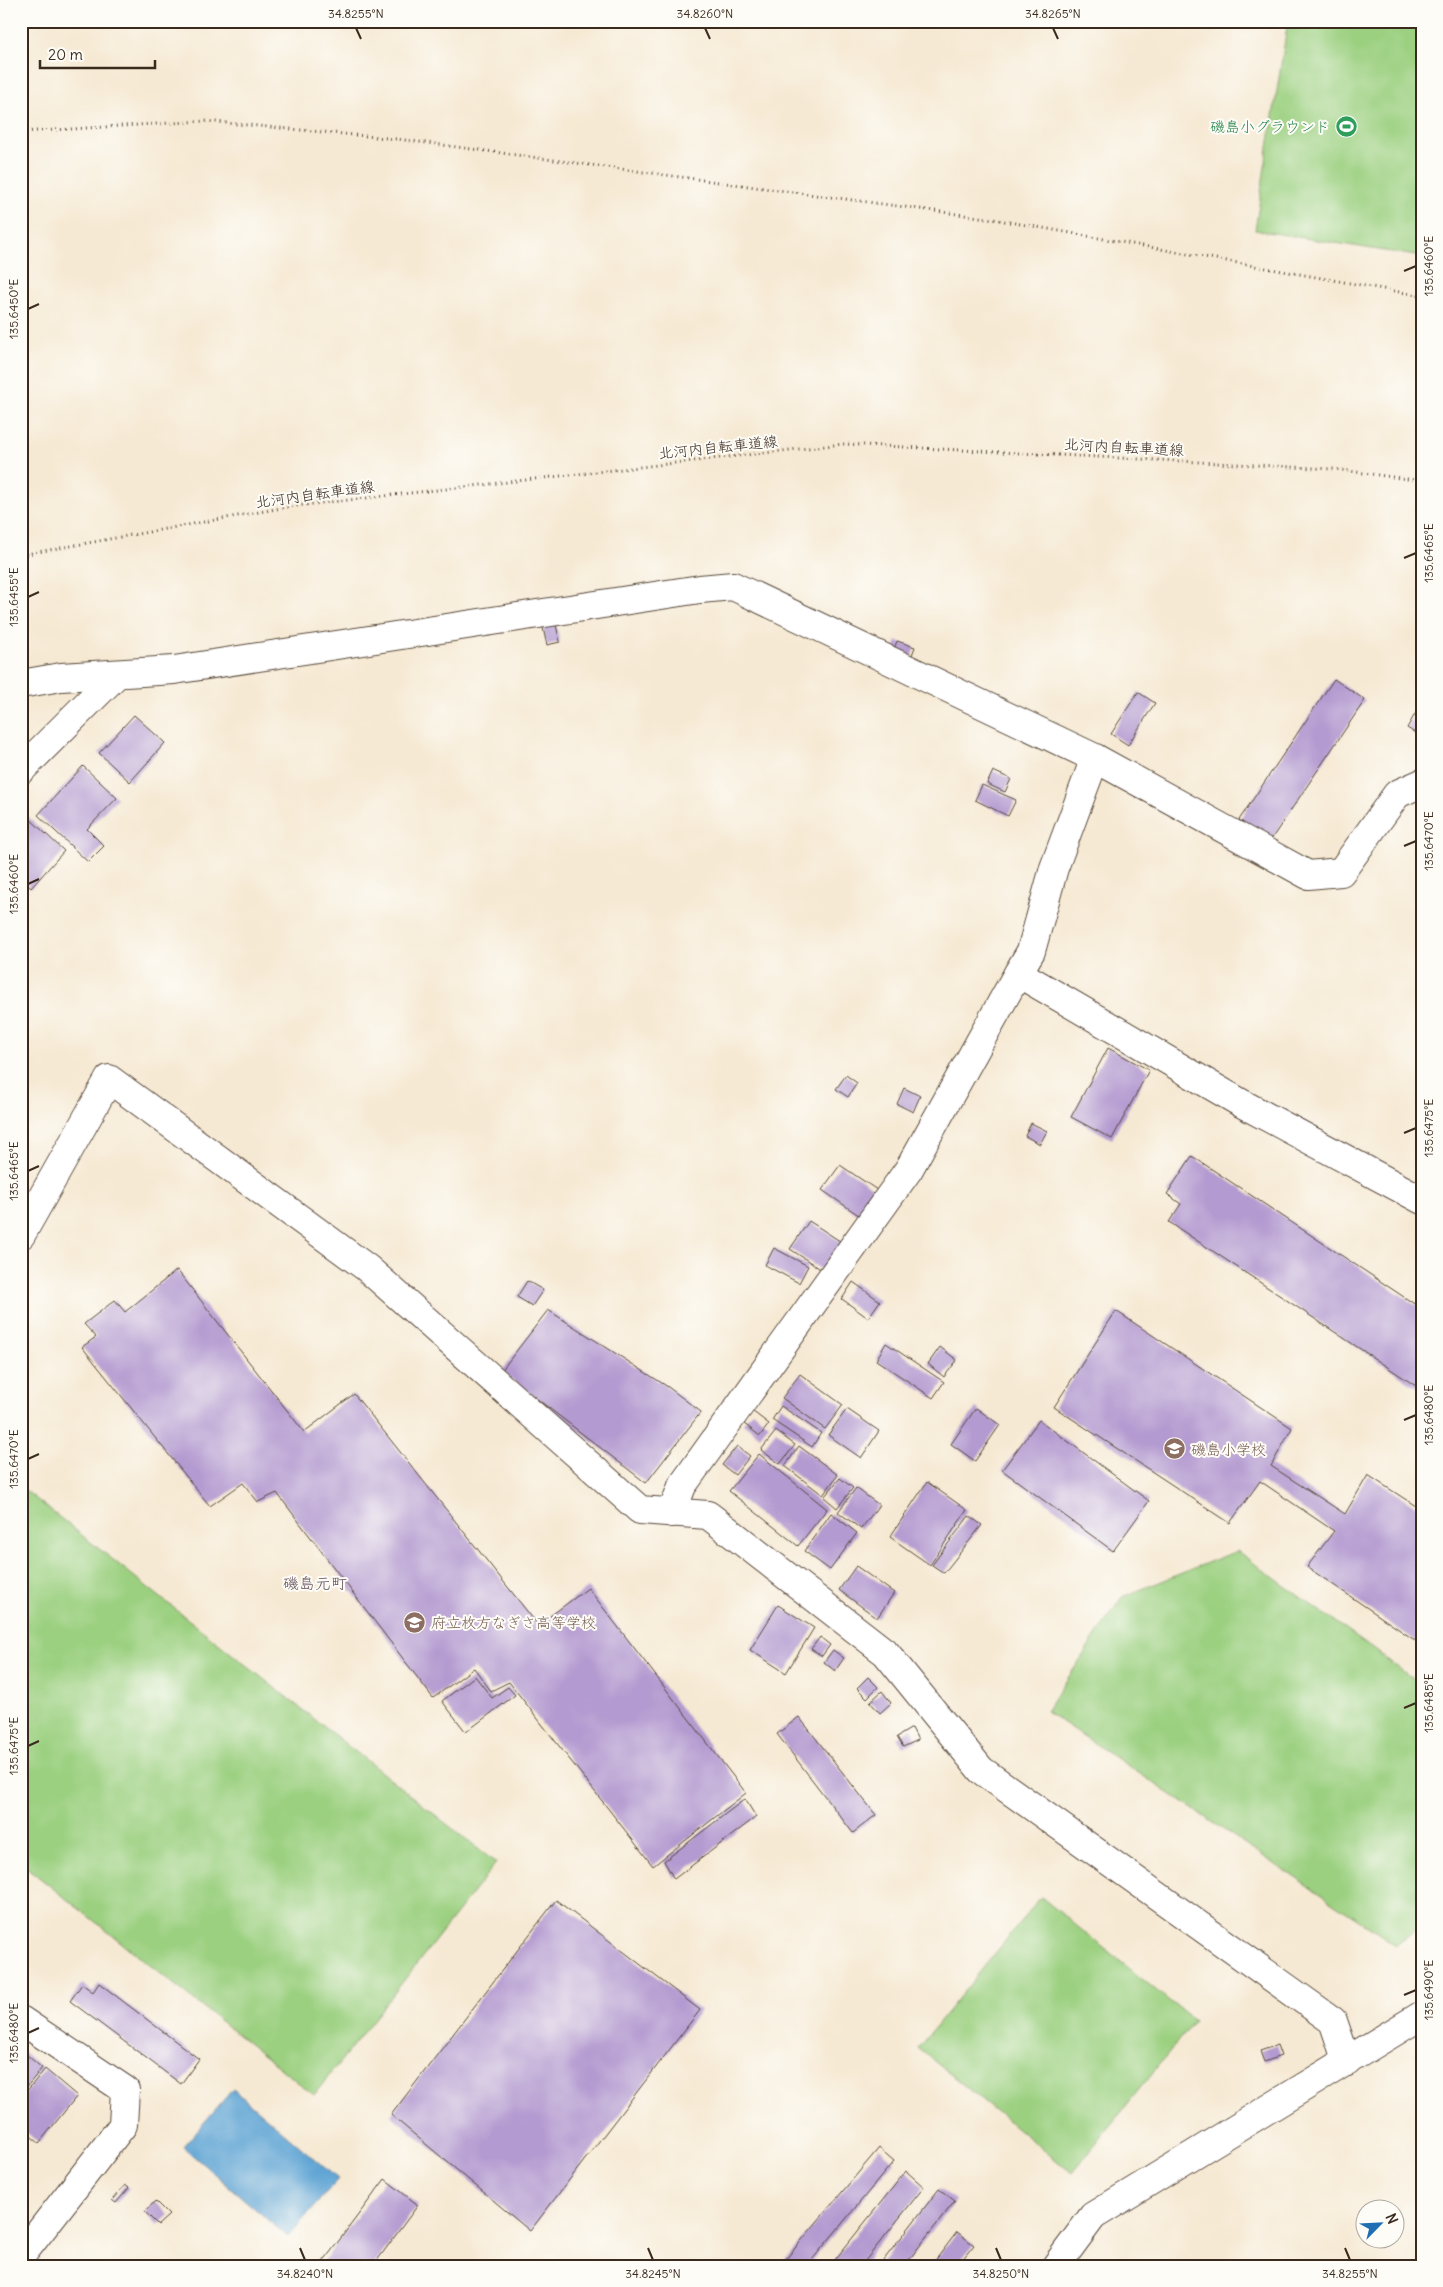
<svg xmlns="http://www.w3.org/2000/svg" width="1443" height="2287" viewBox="0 0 1443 2287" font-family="Delius,'Klee One',sans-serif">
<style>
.green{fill:#9bd080;stroke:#6b7d4f}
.water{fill:#5fa4d4;stroke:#4d6779}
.building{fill:#b39ad0}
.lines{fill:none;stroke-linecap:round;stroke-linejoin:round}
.minor-casing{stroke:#574739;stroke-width:30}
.path{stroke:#574739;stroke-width:3;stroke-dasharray:1 4;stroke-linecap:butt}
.minor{stroke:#fff;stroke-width:28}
.ticks{fill:none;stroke:#3b2a1e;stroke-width:2}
.labels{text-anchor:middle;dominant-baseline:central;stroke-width:4;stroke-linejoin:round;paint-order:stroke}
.leisure-label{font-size:15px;fill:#27864d;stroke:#fdfcf7;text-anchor:end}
.street-label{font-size:15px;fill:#3b2a1e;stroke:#fdfcf7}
.education-label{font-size:15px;fill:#785e54;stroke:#fdfcf7;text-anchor:start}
.neighbourhood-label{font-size:16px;fill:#65515c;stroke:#fdfcf7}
.neatline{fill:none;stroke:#3b2a1e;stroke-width:2}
.ticks-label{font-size:12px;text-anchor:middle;fill:#3b2a1e}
</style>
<rect width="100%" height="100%" fill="#fdfcf7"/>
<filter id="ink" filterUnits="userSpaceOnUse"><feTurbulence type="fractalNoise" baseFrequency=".02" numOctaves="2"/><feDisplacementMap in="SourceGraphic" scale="10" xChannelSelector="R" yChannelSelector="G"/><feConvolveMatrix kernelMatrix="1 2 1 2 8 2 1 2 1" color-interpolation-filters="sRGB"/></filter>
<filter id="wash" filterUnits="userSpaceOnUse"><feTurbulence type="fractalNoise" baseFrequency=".0096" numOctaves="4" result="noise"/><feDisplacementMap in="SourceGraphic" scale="20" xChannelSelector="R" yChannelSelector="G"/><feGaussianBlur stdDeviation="1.12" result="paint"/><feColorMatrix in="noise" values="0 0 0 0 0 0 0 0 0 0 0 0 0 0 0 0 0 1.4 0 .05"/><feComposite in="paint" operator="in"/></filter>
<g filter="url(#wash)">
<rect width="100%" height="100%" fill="#f6e9d3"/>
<g class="green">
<polygon points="1288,21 1422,21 1422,257 1255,230"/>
<polygon points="21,1487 496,1863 314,2095 21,1863"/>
<polygon points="1237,1551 1422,1685 1422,1926 1396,1945 1046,1711 1122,1597"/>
<polygon points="1041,1897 1194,2021 1072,2173 918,2048"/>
</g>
<polygon class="water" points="233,2089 338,2179 288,2237 183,2147"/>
<g id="blocks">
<g class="building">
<polygon points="555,621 560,642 547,645 542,624"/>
<polygon points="897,641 915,647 909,663 891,657"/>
<polygon points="1334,679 1365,700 1270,841 1239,820"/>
<polygon points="1138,692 1155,703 1128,745 1111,734"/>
<polygon points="1418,709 1422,712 1422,737 1407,728"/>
<polygon points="134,715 165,743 130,782 99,753"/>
<polygon points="83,766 117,798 87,829 104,846 88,862 38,815"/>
<polygon points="993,771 1011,779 1005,792 987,784"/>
<polygon points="982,785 1016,800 1008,816 975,800"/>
<polygon points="27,816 64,851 31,888 21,878 21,822"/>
<polygon points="1108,1048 1149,1070 1112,1139 1071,1117"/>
<polygon points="846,1075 857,1083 848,1097 836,1089"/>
<polygon points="904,1088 920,1096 913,1112 897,1104"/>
<polygon points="1031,1123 1047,1131 1040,1144 1025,1136"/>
<polygon points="1192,1156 1422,1309 1422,1390 1169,1222 1181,1204 1167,1194"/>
<polygon points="840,1165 877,1190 860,1216 822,1190"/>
<polygon points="809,1221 846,1245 828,1274 790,1249"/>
<polygon points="774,1248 808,1266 799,1283 765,1265"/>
<polygon points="177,1270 304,1432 354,1394 538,1625 588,1588 746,1793 653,1866 509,1682 491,1691 474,1668 433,1698 277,1493 258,1502 243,1483 210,1506 82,1347 96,1337 84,1324 115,1300 125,1312"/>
<polygon points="527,1281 543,1290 532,1306 517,1297"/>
<polygon points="853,1282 880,1301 868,1318 842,1299"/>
<polygon points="548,1310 668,1387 701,1412 646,1483 501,1371"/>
<polygon points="1116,1311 1292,1428 1271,1466 1345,1514 1368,1475 1422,1510 1422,1645 1307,1567 1334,1531 1260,1481 1230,1523 1054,1407"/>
<polygon points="886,1343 944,1382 933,1398 876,1360"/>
<polygon points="940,1347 957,1360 944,1377 928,1364"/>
<polygon points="800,1374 843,1405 825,1429 782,1398"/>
<polygon points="781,1406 821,1433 812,1447 772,1420"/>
<polygon points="976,1408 1000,1425 975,1461 951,1444"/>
<polygon points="847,1409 879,1431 861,1458 828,1435"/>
<polygon points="752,1411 769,1424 760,1436 743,1423"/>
<polygon points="1039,1420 1149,1501 1113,1551 1002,1470"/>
<polygon points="776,1431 795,1445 780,1464 761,1450"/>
<polygon points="737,1446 750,1456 735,1475 722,1465"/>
<polygon points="799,1446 838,1475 823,1495 785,1466"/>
<polygon points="759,1454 827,1509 798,1546 729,1491"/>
<polygon points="840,1478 853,1488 837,1508 824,1497"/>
<polygon points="927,1482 967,1510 930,1565 890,1537"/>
<polygon points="856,1488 879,1505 861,1529 838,1512"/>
<polygon points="831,1513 857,1533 830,1570 804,1551"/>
<polygon points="969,1516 982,1525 944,1573 932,1565"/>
<polygon points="856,1566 894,1593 877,1618 839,1590"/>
<polygon points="778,1605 814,1628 786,1673 750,1650"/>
<polygon points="820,1637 830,1645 822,1656 811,1649"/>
<polygon points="833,1650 844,1658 835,1671 824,1662"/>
<polygon points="475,1676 492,1698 508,1687 515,1695 466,1732 442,1701"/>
<polygon points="868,1677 878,1687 867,1698 857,1688"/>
<polygon points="882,1691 891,1703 880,1713 870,1702"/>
<polygon points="799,1717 876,1815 853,1833 777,1734"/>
<polygon points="912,1728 918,1740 903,1747 897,1737"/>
<polygon points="745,1799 756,1817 674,1879 664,1861"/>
<polygon points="556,1900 700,2010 530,2231 391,2115"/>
<polygon points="99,1983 199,2059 181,2084 70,2001 82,1984 93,1992"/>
<polygon points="1277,2045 1281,2056 1264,2062 1260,2051"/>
<polygon points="21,2050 42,2068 21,2094"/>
<polygon points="45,2069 77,2096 39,2143 21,2128 21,2098"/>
<polygon points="879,2148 894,2161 807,2266 780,2266"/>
<polygon points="906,2171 924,2187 861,2266 830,2266"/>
<polygon points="385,2179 418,2205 373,2266 320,2266"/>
<polygon points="125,2185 129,2188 116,2203 112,2200"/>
<polygon points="939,2189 955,2201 904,2266 879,2266"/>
<polygon points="155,2201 169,2215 158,2225 145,2212"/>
<polygon points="957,2232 974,2245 957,2266 931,2266"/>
</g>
</g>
</g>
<g filter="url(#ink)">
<use href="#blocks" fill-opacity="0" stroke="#574739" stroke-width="1"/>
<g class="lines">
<defs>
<g id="minor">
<polyline points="21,684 61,677 174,670 700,589 733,586 1095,758 1308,875 1341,872 1397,794 1422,783"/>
<polyline points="21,770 117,674"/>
<polyline points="1018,973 1241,1103 1422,1200"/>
<polyline points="21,1235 109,1079 367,1268 640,1510 708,1515 886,1653 981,1770 1333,2021 1347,2062"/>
<polyline points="672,1513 682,1486 909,1169 1018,973 1031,951 1054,868 1095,758"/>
<polyline points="21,2020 125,2090 123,2125 21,2256"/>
<polyline points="1056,2266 1093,2216 1422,2015"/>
</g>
</defs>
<use href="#minor" class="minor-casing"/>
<g class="path">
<polyline points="21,132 205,121 397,139 987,218 1422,296"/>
<polyline points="21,555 287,507 843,444 1334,469 1422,481"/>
</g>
<use href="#minor" class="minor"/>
</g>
</g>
<path class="ticks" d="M356 28 361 39M705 28 710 39M1053 28 1058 39M1404 271 1416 266M28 309 39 304M1404 558 1416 553M28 597 39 592M1404 846 1416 841M28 884 39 879M1404 1133 1416 1128M28 1171 39 1166M1404 1420 1416 1415M28 1459 39 1454M1404 1708 1416 1703M28 1746 39 1741M1404 1995 1416 1990M28 2033 39 2028M300 2248 305 2260M648 2248 653 2260M996 2248 1001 2260M1345 2248 1350 2260"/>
<defs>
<symbol id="stadium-disc" viewBox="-11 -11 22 22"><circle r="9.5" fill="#2e9e5b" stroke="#fdfcf7"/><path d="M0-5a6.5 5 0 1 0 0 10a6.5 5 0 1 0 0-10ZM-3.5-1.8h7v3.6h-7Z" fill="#fff"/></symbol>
<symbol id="school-disc" viewBox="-11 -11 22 22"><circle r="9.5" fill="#8d6e63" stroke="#fdfcf7"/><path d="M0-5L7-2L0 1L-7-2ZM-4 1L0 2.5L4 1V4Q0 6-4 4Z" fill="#fff"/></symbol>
</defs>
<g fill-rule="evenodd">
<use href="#stadium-disc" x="1334" y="114" width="25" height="25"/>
<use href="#school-disc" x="1162" y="1436" width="25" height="25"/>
<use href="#school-disc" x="402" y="1610" width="25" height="25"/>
</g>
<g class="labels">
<g class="leisure-label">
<text x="1330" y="126">磯島小グラウンド</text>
</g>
<g class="street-label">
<text transform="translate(718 447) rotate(-6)">北河内自転車道線</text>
<text transform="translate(1124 447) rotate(3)">北河内自転車道線</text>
<text transform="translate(315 494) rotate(-8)">北河内自転車道線</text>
</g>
<g class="education-label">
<text x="1191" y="1449">磯島小学校</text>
<text x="431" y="1622">府立枚方なぎさ高等学校</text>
</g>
<g class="neighbourhood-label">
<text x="315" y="1583">磯島元町</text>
</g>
</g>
<rect width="1443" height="2287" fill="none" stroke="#fdfcf7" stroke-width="55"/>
<g transform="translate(1380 2224) rotate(66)"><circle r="24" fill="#fdfcf7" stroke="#afa8a0"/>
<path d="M0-4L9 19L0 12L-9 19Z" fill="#1f6fb2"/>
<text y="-8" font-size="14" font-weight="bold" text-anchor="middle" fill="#3b2a1e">N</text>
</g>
<path d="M40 60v8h115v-8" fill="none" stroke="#3b2a1e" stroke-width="2.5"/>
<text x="48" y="60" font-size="15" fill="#3b2a1e" stroke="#fdfcf7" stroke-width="4" paint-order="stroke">20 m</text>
<rect x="28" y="28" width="1388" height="2232" class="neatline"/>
<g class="ticks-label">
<text x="356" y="18">34.8255°N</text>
<text x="705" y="18">34.8260°N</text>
<text x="1053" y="18">34.8265°N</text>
<text transform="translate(1429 266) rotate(-90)" y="4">135.6460°E</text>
<text transform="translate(14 309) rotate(-90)" y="4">135.6450°E</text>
<text transform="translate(1429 553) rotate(-90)" y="4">135.6465°E</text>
<text transform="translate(14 597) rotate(-90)" y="4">135.6455°E</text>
<text transform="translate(1429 841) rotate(-90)" y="4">135.6470°E</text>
<text transform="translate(14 884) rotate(-90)" y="4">135.6460°E</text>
<text transform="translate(1429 1128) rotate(-90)" y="4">135.6475°E</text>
<text transform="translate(14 1171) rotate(-90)" y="4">135.6465°E</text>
<text transform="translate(1429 1415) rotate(-90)" y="4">135.6480°E</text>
<text transform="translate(14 1459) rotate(-90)" y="4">135.6470°E</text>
<text transform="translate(1429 1703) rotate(-90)" y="4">135.6485°E</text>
<text transform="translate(14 1746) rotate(-90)" y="4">135.6475°E</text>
<text transform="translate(1429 1990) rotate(-90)" y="4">135.6490°E</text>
<text transform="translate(14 2033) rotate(-90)" y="4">135.6480°E</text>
<text x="305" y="2278">34.8240°N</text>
<text x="653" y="2278">34.8245°N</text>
<text x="1001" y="2278">34.8250°N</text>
<text x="1350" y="2278">34.8255°N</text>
</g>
</svg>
